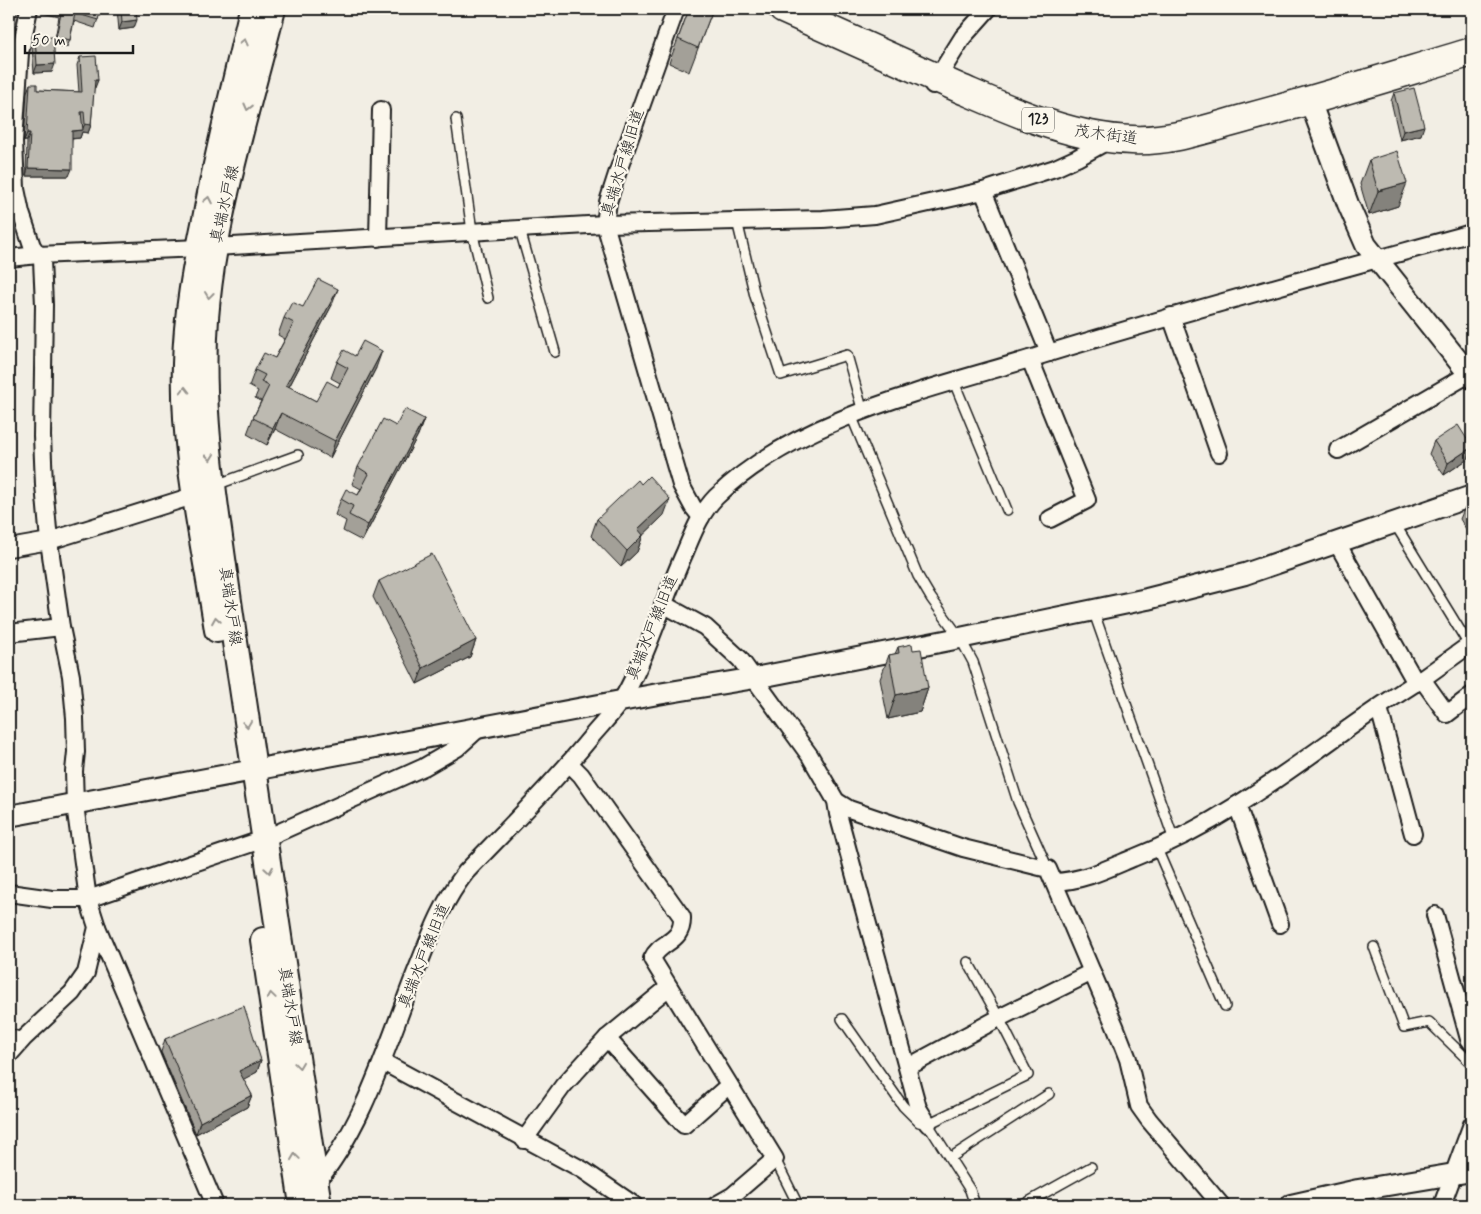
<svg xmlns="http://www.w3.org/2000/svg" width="1481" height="1214" viewBox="0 0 1481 1214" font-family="Mynerve,'Klee One',sans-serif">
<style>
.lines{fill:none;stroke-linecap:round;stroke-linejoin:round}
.service-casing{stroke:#1c1c1c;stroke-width:12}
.minor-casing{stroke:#1c1c1c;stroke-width:20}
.tertiary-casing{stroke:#1c1c1c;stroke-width:24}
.secondary-casing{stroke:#1c1c1c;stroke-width:28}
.trunk-casing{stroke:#1c1c1c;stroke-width:31}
.service{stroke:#fbf7ec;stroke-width:9}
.minor{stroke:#fbf7ec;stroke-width:16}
.tertiary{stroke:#fbf7ec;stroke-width:20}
.secondary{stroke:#fbf7ec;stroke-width:24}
.trunk{stroke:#fbf7ec;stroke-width:28}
.wall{fill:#a3a098;stroke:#1c1c1c}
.shaded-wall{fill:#84827c;stroke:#1c1c1c}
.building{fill:#bdbab1;stroke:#1c1c1c}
.oneway{stroke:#97948e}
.labels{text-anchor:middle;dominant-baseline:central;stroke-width:4.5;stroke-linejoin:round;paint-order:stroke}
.shield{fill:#fbf7ec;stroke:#5f5e5a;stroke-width:1}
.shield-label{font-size:15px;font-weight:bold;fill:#1c1c1c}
.street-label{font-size:16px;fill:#1c1c1c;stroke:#fbf7ec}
</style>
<rect width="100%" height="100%" fill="#f2eee4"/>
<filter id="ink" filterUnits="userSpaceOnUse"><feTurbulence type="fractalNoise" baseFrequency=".02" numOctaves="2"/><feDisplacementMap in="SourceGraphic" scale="10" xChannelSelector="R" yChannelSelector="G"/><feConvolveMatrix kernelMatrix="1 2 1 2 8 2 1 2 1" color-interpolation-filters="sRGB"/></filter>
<g filter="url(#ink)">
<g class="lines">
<defs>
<g id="service">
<polyline points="456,119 472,231 488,298"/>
<polyline points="737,221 755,296 781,375 847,355 863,412"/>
<polyline points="520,230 555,352"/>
<polyline points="954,382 1007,510"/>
<polyline points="851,415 918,576 931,598 960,638 973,662 1018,802 1048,869"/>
<polyline points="213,486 298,455"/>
<polyline points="1395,524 1469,645"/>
<polyline points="1093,610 1174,840"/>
<polyline points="1157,849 1225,1006"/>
<polyline points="1374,947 1404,1027 1429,1022 1472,1064"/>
<polyline points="842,1019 903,1106 919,1122 928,1124 1028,1075 999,1018 968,962"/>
<polyline points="9,1034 24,1038"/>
<polyline points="928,1124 970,1190 975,1205"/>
<polyline points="950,1158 1049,1094"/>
<polyline points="775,1159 798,1205"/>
<polyline points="1023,1205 1091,1167"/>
</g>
<g id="minor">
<polyline points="676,9 618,171 608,202 605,224 681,485 693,507 701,517"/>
<polyline points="933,85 963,37 988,9"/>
<polyline points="983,191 1049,353"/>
<polyline points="378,238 381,110"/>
<polyline points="9,258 38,255 199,248 605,224 823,219 875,215 983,191 1055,168 1077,158 1111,139"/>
<polyline points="1171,316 1219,453"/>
<polyline points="1030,359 1087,500 1050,519"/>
<polyline points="1338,450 1469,374"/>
<polyline points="1337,543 1416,683"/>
<polyline points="9,548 49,541 196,495"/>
<polyline points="663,604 705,627 740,659 810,756 836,801 838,814 918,1108 928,1124"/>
<polyline points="9,633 61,627"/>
<polyline points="1422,679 1472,643"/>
<polyline points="1379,708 1413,834"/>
<path d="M569 763 581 775 682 917C683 944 660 940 652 959L775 1159 732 1196 716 1205"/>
<polyline points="836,801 849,809 963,848 1048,869 1115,1026 1128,1059 1139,1106 1149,1120 1221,1205"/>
<polyline points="1237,805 1280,924"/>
<path d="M1054 882C1083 881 1107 869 1133 858 1169 844 1204 826 1237 805 1300 766 1358 718 1422 679L1447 714 1472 695"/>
<polyline points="9,893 52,899 88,899 264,839 424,767 457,748 479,728"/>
<polyline points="1435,915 1469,1039 1472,1043"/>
<polyline points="97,927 215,1205"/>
<polyline points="607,1038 684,1125 729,1085"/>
<polyline points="9,1055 24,1038 72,993 86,973 97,927 88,899 75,805 74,771 76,752 75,718 71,676 61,627 49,541 44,485 42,436 44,305 42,260 32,246 21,213 16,189 14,141 20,53 29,9"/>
<polyline points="383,1062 583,1170 634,1205"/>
<polyline points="908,1067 999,1018 1092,972"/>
<polyline points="524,1140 563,1086 607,1038 669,987"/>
<path d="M313 1187C367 1123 388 1040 419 964 432 931 444 900 466 872 508 828 552 785 591 737 601 725 614 712 623 698 649 652 663 600 685 552 693 533 701 512 716 497 798 417 932 389 1039 356 1182 312 1327 273 1472 233"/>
<polyline points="1442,1205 1472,1124"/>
</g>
<g id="tertiary">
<polyline points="1310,101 1348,204 1366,245 1472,378"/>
<polyline points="9,816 658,694 755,678 960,638 1147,599 1245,574 1472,496"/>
<polyline points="1291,1205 1358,1190 1472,1171"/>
</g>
<g id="secondary">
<path d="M273 9C248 109 214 215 206 318 201 390 209 460 219 530 226 581 233 631 241 681 267 856 293 1031 319 1205"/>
<path d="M217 630C204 543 182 453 185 364 186 315 195 267 205 219 218 148 236 79 252 9"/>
<polyline points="263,940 302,1205"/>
</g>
<path id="trunk" d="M783 9C842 35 900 62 959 88 1015 112 1071 138 1132 140 1172 142 1212 127 1250 117 1325 97 1398 74 1472 52"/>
</defs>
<use href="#service" class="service-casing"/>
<use href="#minor" class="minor-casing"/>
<use href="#tertiary" class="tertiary-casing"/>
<use href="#secondary" class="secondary-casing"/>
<use href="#trunk" class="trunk-casing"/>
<use href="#service" class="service"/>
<use href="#minor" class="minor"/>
<use href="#tertiary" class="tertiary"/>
<use href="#secondary" class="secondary"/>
<use href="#trunk" class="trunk"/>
</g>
<g class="wall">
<polygon points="38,9 101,9 95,28 74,21 70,40 67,47 54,45 52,72 34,73 32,46 35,38 54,44 59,17 39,12"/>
<polygon points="117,9 136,9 134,28 119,30"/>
<polygon points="689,9 713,9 689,72 669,63"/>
<polygon points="80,57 98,80 94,88 91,125 88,133 82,132 80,138 72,139 69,176 26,176 27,141 24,141 27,92 30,84 37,90 79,92 77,65"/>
<polygon points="1394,93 1421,135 1400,140 1391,101"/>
<polygon points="1369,160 1398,206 1369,215 1360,184"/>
<polygon points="332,305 289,387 316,401 338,387 340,383 331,378 337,362 376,368 330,458 275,429 267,445 247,434 253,418 261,401 255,398 258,391 249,386 255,370 275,358 285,339 278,335 284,318 303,307"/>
<polygon points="424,419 418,435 362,541 343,531 346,521 335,515 341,499 358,495 361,489 352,484 358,467 396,426"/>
<polygon points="1434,441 1472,447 1468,459 1444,475 1429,454"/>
<polygon points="1472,502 1472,539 1460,519 1465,507"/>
<polygon points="664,515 643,535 637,552 621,567 591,536 597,519"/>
<polygon points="379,581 476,640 470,657 417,684 373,597"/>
<polygon points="898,647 913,650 928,688 920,712 888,719 880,679 889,655 895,654"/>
<polygon points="165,1039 261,1060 257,1072 243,1079 252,1095 247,1107 196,1134 161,1052"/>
</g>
<g class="shaded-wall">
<polygon points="137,20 134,28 119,30 122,22"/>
<polygon points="55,64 52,72 34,73 37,65"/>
<polygon points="95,80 98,80 95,88 92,88"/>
<polygon points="85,124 91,125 88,133 82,132 80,138 69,139 72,131 82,130"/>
<polygon points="1424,126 1421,135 1400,140 1403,131"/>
<polygon points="27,133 30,133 27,141 24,141"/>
<polygon points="28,168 72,169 69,176 26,176"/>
<polygon points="1407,183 1398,206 1369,215 1378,191"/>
<polygon points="338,289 332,305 281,402 286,385"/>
<polygon points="382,351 376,368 330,458 335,441"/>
<polygon points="281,413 275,429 267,445 273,428"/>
<polygon points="424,419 418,435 362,541 368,525"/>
<polygon points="1472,447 1468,459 1444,475 1448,463"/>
<polygon points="670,499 664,515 632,546 638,529"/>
<polygon points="643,535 637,552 621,567 627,551"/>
<polygon points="476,640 470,657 417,684 423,668"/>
<polygon points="928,688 920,712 888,719 896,695"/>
<polygon points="261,1060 257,1072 235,1084 239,1071"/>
<polygon points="252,1095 247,1107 196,1134 200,1122"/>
</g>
<g class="building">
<polygon points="59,9 101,9 98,20 75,13 70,40 56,37 62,9"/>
<polygon points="121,9 136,9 137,20 122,22"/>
<polygon points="689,9 713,9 698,48 678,39"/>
<polygon points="10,10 19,13 10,43 9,74 9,13"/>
<polygon points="53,37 55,64 37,65 35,38"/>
<polygon points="96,56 98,80 95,80 91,125 85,124 84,112 81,112 83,130 72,131 72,169 28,168 30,133 27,133 30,84 37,84 37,90 82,92 80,57"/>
<polygon points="1414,88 1424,126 1403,131 1394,93"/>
<polygon points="1397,151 1407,183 1378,191 1369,160"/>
<polygon points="318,279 338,289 286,385 316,401 327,381 338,387 348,368 337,362 344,350 355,356 363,341 382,351 335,441 281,413 273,428 253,418 269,386 261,382 265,375 255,370 264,353 275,358 294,323 284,318 292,302 303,307"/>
<polygon points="405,409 424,419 368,525 349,515 353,506 341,499 346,489 358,495 369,474 358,467 383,419 396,426"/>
<polygon points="1458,425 1472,447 1448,463 1434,441"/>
<polygon points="649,476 670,499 638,529 643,535 627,551 597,519 638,480 641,484"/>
<polygon points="1472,502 1472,519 1465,507"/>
<polygon points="432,554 476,640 423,668 379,581"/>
<polygon points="912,644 913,650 921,649 928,688 896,695 889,655 899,653 898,647"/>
<polygon points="244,1006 261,1060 239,1071 252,1095 200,1122 165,1039"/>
</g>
<defs><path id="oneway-chevron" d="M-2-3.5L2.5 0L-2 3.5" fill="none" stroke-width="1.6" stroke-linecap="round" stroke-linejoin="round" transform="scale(1.25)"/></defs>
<g class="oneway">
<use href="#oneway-chevron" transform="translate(244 42) rotate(-77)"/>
<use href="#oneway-chevron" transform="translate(248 107) rotate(104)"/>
<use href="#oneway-chevron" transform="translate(208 200) rotate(-79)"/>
<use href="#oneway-chevron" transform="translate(209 295) rotate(97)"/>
<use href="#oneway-chevron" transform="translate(185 390) rotate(-90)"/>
<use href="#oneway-chevron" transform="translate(210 457) rotate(84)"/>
<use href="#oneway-chevron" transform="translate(216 620) rotate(-99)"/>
<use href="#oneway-chevron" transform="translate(247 724) rotate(82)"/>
<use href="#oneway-chevron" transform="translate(269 870) rotate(81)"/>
<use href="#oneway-chevron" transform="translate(271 996) rotate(-98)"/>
<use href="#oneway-chevron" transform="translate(299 1065) rotate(82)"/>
<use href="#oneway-chevron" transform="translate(295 1157) rotate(-98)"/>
</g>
</g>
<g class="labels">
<rect class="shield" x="1022" y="107.5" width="32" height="25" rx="4"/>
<g class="shield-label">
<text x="1038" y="120">123</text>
</g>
<g class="street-label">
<text transform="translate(1106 135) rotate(7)">茂木街道</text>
<text transform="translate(623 163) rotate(-73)">真端水戸線旧道</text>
<text transform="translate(225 204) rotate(-77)">真端水戸線</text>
<text transform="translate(230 606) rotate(82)">真端水戸線</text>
<text transform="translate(652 628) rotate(-68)">真端水戸線旧道</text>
<text transform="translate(424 956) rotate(-68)">真端水戸線旧道</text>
<text transform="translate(290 1006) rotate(81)">真端水戸線</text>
</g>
</g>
<rect width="1481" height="1214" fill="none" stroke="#fbf7ec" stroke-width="30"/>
<rect x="15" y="15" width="1451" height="1184" fill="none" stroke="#1c1c1c" stroke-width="2" filter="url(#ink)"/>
<path d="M25 45v8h108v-8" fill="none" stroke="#1c1c1c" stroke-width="2.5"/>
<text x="32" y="45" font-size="15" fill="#1c1c1c" stroke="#fbf7ec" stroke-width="4" paint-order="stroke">50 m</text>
</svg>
